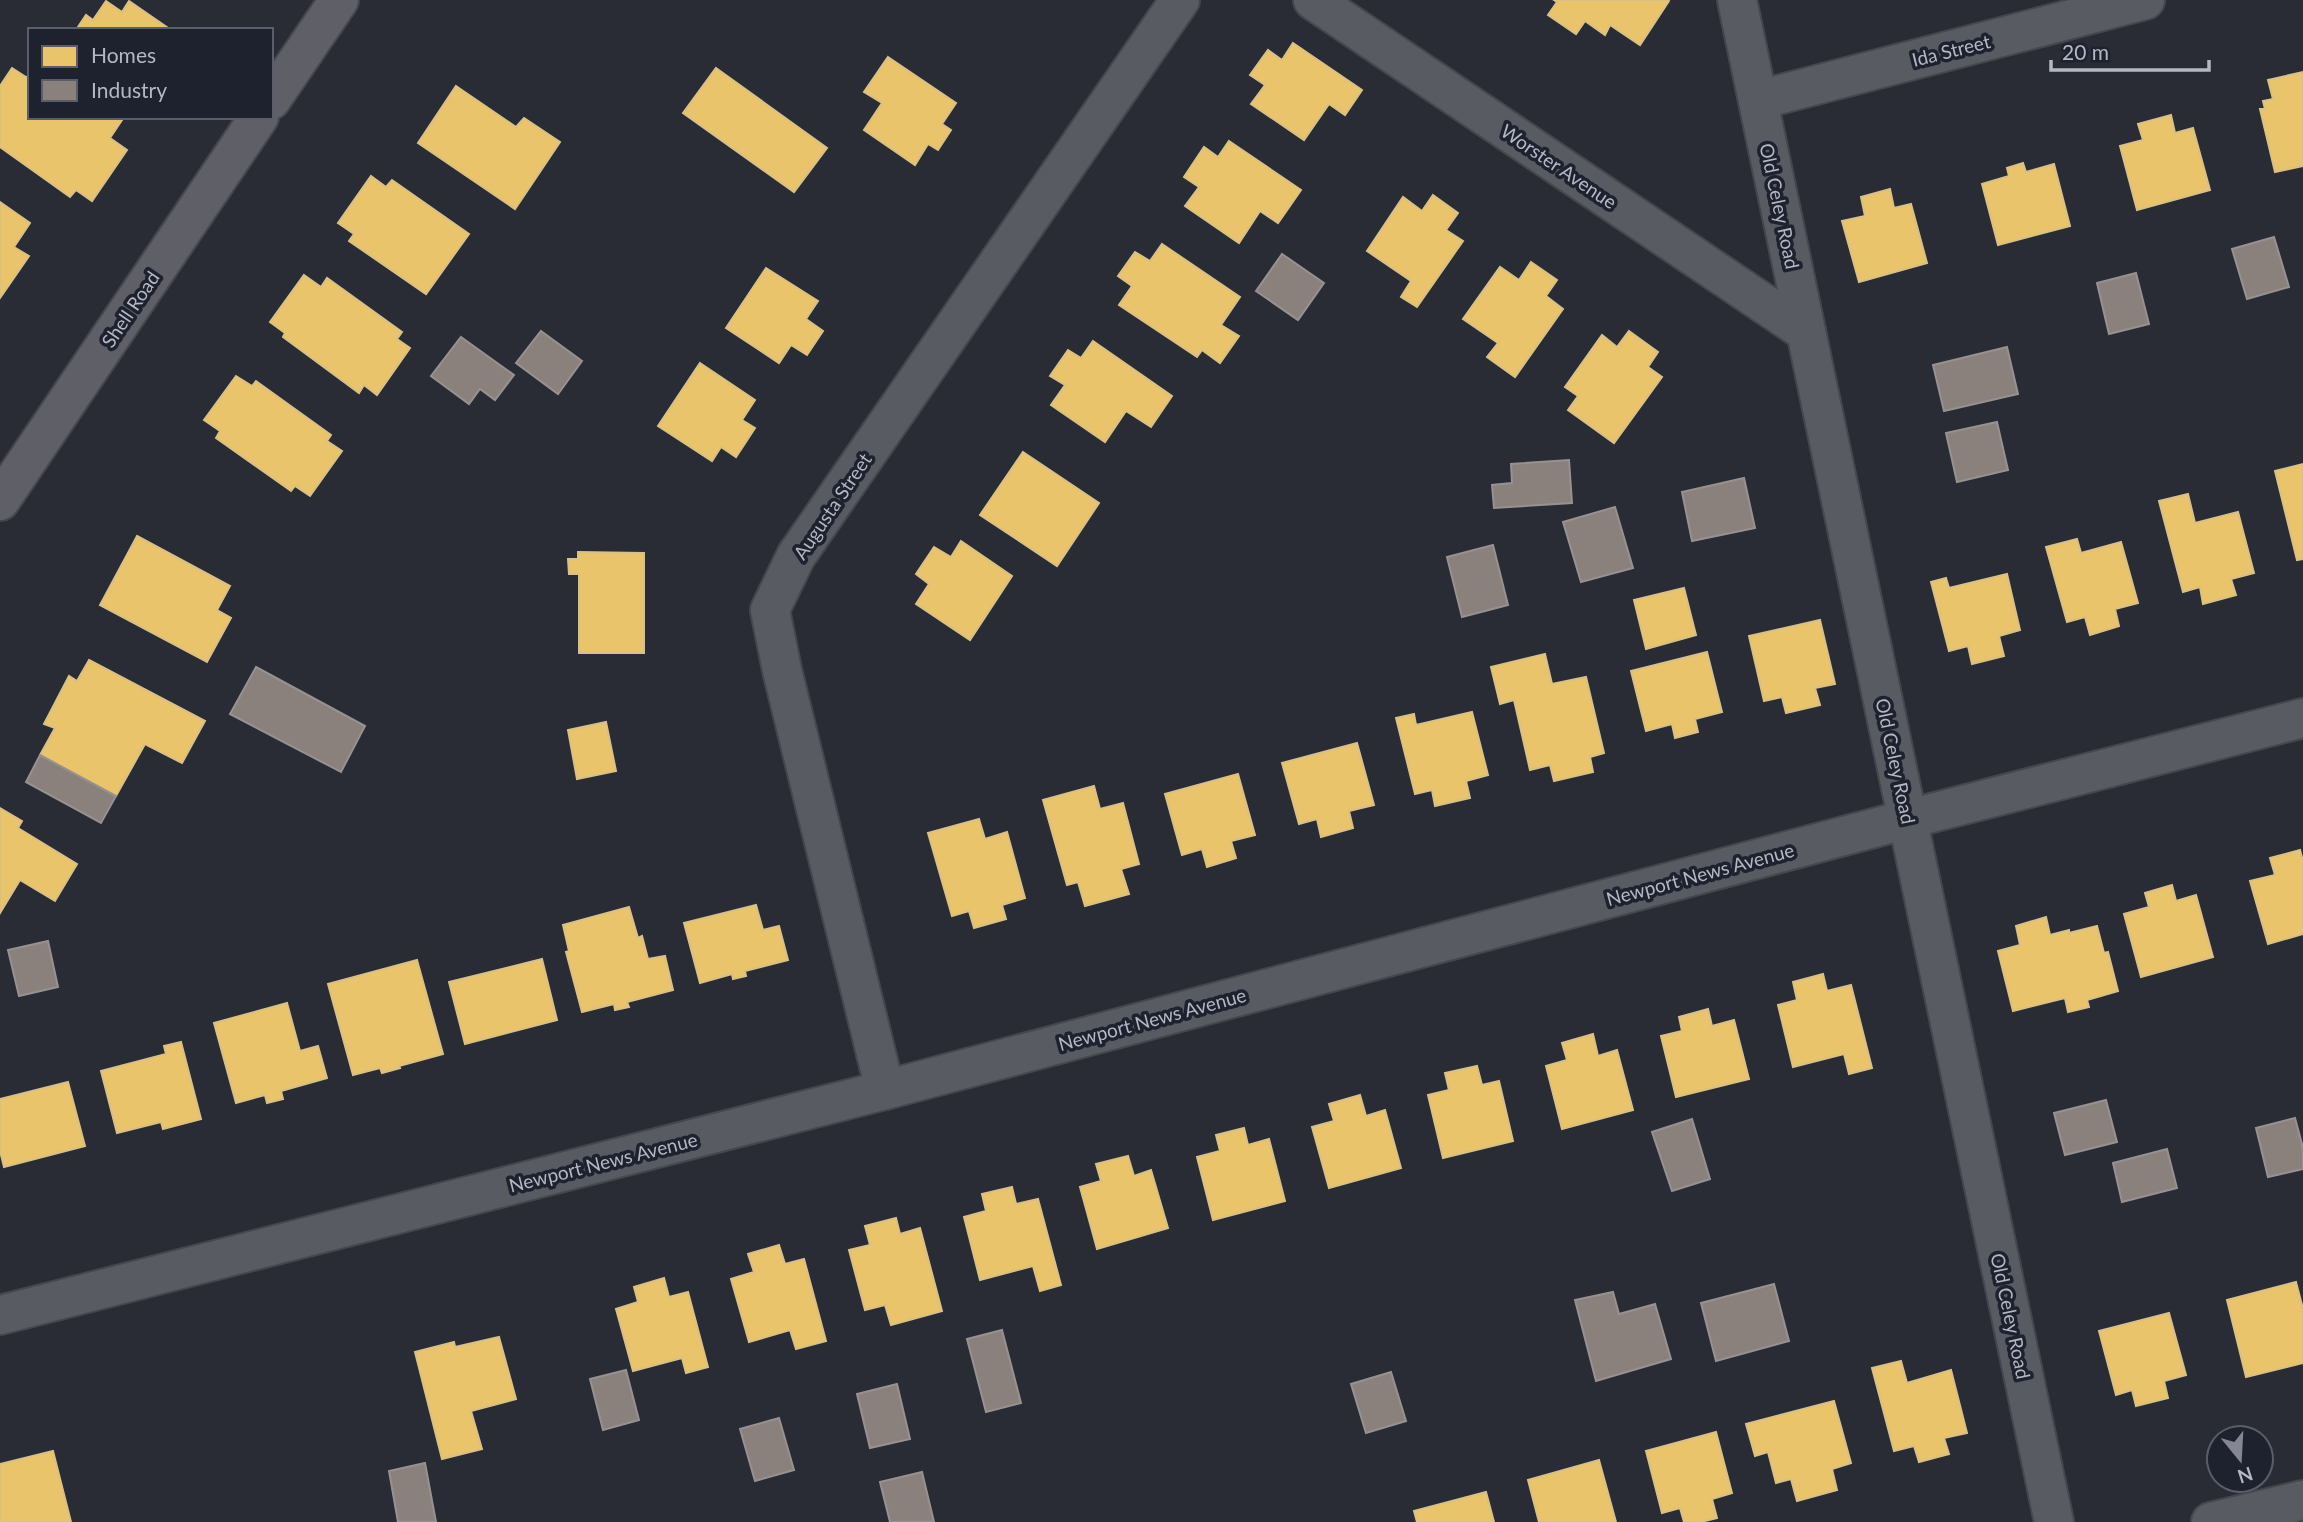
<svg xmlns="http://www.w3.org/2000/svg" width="2303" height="1522" viewBox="0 0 2303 1522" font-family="Lato,sans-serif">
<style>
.homes{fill:#e9c46a;stroke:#d9c085;stroke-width:2}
.industry{fill:#8a817c;stroke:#979192;stroke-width:2}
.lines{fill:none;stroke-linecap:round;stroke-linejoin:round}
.street-casing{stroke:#46474e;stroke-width:42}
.secondary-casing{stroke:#46474e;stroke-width:42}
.street{stroke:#595b63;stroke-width:38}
.secondary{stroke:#5e5f67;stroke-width:38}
.labels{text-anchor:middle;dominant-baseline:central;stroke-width:7;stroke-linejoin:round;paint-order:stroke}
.street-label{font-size:19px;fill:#b4b7c5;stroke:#1e212e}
</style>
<rect width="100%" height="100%" fill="#2a2c35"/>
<g class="homes">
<polygon points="1554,0 1668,0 1669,1 1640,45 1610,25 1605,35 1585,21 1576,34 1548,15 1557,2"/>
<polygon points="106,1 122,12 129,1 171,30 76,30 86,15 93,20"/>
<polygon points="1293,43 1362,90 1345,115 1329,104 1304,140 1251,104 1265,85 1250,75 1268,50 1282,60"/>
<polygon points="888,57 956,103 942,124 951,130 938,150 928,144 915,165 864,130 882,103 864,92"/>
<polygon points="12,68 26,77 30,76 30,117 124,117 110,138 127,150 92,201 76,190 70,197 0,147 0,86"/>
<polygon points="716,68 827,148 794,192 683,113"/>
<polygon points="2303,72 2303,166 2275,172 2260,109 2265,109 2263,101 2273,99 2268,80"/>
<polygon points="456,86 516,127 524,118 560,142 515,209 418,143"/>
<polygon points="2171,115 2175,133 2193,128 2210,190 2137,210 2120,146 2143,140 2138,124"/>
<polygon points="1229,141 1301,190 1278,223 1260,211 1239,243 1185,206 1199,187 1184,177 1204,147 1218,157"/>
<polygon points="2023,163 2026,172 2054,164 2070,226 1998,245 1982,184 2009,176 2007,168"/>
<polygon points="371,176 386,187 392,180 469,234 426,294 349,241 354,234 338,223"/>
<polygon points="1890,189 1894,208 1911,204 1927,263 1859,282 1842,221 1865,216 1861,197"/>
<polygon points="1433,195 1458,213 1446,230 1463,241 1417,307 1401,297 1411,281 1367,251 1403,197 1422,211"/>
<polygon points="0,202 30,223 14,247 29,256 0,298"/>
<polygon points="1162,244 1240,297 1221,325 1239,336 1220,363 1202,350 1197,357 1119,305 1132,286 1118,276 1135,252 1150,261"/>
<polygon points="1531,262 1557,280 1546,296 1563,309 1515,377 1487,357 1498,343 1463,319 1500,267 1519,280"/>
<polygon points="766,268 818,301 806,319 823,331 807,355 791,345 779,363 726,328"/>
<polygon points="304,275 321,287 327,278 402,332 397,339 410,348 377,395 364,385 359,393 283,337 285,333 270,322"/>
<polygon points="1629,331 1658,352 1648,367 1662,377 1614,443 1568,410 1578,396 1565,387 1602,335 1617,347"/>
<polygon points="1093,341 1172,396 1151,427 1126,411 1105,442 1051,405 1065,385 1050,376 1068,350 1081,358"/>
<polygon points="700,363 755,400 742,420 755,428 736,457 721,447 712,461 658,426"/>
<polygon points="236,376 252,386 256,381 331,435 327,441 342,451 310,496 295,486 291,491 216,438 220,431 204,420"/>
<polygon points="1023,452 1099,503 1057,566 980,515"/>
<polygon points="2303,464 2303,559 2297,560 2275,471"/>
<polygon points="2188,494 2195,523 2238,512 2254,573 2231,579 2236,595 2203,604 2200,587 2183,592 2159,501"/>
<polygon points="137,536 230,586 217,610 231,618 207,662 100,605"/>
<polygon points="2077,539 2081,553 2121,542 2138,603 2115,609 2119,626 2090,635 2085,617 2067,622 2046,547"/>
<polygon points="961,541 1012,576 970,640 916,604 929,584 916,574 934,547 951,557"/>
<polygon points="578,552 644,553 644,653 579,653 579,574 569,574 568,559 578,559"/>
<polygon points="2007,574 2020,630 1999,636 2004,656 1972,664 1968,646 1949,651 1931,582 1946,578 1949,588"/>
<polygon points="1684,588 1696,635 1646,649 1634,600"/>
<polygon points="1820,620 1835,684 1815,688 1820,705 1786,713 1782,697 1764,701 1749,636"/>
<polygon points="1707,652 1722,712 1695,719 1698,732 1675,738 1672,724 1646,731 1631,671"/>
<polygon points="1545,654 1552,684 1586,677 1604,753 1590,757 1593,772 1554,781 1550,765 1530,770 1514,700 1500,704 1491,667"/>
<polygon points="89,660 205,721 182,763 145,744 116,796 40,755 55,728 44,724 69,676 77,681"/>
<polygon points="1472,712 1488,775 1466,781 1470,798 1435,806 1432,790 1415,794 1396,718 1414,714 1416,725"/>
<polygon points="606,722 616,771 577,779 568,730"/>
<polygon points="1357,743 1374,805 1349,811 1353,828 1321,837 1317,819 1299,824 1282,763"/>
<polygon points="1238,774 1255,835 1231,841 1236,858 1207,867 1202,849 1182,855 1165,794"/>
<polygon points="1094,786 1100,809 1123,803 1139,864 1121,869 1129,894 1085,906 1078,882 1067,885 1043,800"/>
<polygon points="0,808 22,821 18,828 77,864 55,901 20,880 0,913"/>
<polygon points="979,819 985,839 1007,832 1025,898 1002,905 1006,919 974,928 969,911 952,916 928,833"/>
<polygon points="2300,850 2303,861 2303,934 2268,944 2250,881 2275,875 2270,858"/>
<polygon points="2172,885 2176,901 2196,895 2213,957 2141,977 2124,914 2149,907 2145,893"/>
<polygon points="756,905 763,930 779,926 788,960 745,971 746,976 733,979 732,974 700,983 684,923"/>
<polygon points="629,907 638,938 642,936 648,959 665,956 673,990 627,1002 629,1007 615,1010 614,1004 582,1012 566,952 569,951 563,925"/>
<polygon points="2046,917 2050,935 2069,930 2069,933 2097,926 2104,953 2108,952 2118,991 2087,1000 2089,1007 2068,1012 2065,998 2013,1011 1998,951 2020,945 2016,926"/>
<polygon points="542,959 557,1020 465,1044 449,982"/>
<polygon points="417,960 443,1054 399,1066 400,1068 382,1073 380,1068 353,1075 328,984"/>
<polygon points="1823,974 1827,991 1851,985 1872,1068 1849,1074 1844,1054 1793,1067 1778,1005 1797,1000 1793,982"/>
<polygon points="287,1003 300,1051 318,1046 327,1078 281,1091 283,1099 267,1103 265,1095 236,1103 214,1023"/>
<polygon points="1708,1009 1712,1026 1734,1020 1749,1079 1676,1097 1661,1036 1682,1031 1679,1017"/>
<polygon points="1593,1034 1598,1056 1617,1050 1633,1110 1562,1129 1546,1066 1567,1060 1562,1043"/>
<polygon points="181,1042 201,1119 163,1129 161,1122 117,1133 101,1071 166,1054 164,1046"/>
<polygon points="1477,1066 1482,1085 1499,1081 1513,1141 1443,1158 1428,1095 1449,1090 1445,1073"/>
<polygon points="68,1082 85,1146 4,1167 0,1151 0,1099"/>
<polygon points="1360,1095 1366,1116 1385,1110 1401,1168 1329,1188 1312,1127 1334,1121 1329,1104"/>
<polygon points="1244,1128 1248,1145 1269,1139 1285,1201 1213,1220 1197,1157 1220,1151 1216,1135"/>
<polygon points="1128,1156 1134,1176 1151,1170 1168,1228 1097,1249 1080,1187 1101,1181 1096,1164"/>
<polygon points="1012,1187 1016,1204 1038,1199 1061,1285 1040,1291 1033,1266 980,1280 964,1217 986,1211 982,1194"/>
<polygon points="896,1218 900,1234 920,1228 942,1311 891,1325 885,1305 865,1310 849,1250 870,1245 865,1226"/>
<polygon points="779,1245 785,1264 804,1259 826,1341 796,1349 790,1330 749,1342 731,1279 754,1272 748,1254"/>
<polygon points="664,1278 669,1297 688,1292 708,1367 686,1373 682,1358 633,1371 616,1309 638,1302 634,1287"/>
<polygon points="2296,1282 2303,1309 2303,1363 2246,1377 2227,1300"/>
<polygon points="2169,1313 2186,1375 2164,1381 2168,1398 2136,1406 2132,1390 2116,1395 2099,1331"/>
<polygon points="499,1337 516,1399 471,1411 482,1449 442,1459 415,1352 454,1342 455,1347"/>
<polygon points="1901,1361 1907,1383 1951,1370 1967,1433 1944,1438 1949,1454 1919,1462 1914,1446 1894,1451 1872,1368"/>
<polygon points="1834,1401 1851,1463 1832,1469 1837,1490 1797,1501 1791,1479 1776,1483 1768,1452 1755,1456 1746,1424"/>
<polygon points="1716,1432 1732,1493 1712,1499 1717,1518 1701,1522 1684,1522 1680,1508 1662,1513 1646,1451"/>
<polygon points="53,1451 71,1522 0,1522 0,1464"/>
<polygon points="1599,1460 1616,1522 1539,1522 1528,1480"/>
<polygon points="1486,1492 1494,1522 1417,1522 1414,1511"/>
</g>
<g class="industry">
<polygon points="2274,237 2289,287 2247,299 2232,249"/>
<polygon points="1282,254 1324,283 1298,320 1256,291"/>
<polygon points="2136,273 2149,324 2109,334 2097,283"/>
<polygon points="541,331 582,361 558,394 516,363"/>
<polygon points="461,337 514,375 495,400 480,389 469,404 431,376"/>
<polygon points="2007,347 2018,394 1944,411 1933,365"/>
<polygon points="1997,422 2008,470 1957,482 1946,433"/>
<polygon points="1569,460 1572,503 1494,508 1492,485 1512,483 1511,464"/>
<polygon points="1744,478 1755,528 1692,541 1682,492"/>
<polygon points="1615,507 1633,568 1581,582 1563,522"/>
<polygon points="1493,545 1508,605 1462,617 1447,557"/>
<polygon points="256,667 365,726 341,772 230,714"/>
<polygon points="40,755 116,796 101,823 26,782"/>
<polygon points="48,941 58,987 19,996 8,950"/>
<polygon points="2106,1100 2117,1142 2065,1155 2054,1113"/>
<polygon points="2295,1118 2303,1148 2303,1169 2268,1177 2256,1128"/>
<polygon points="1692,1119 1710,1179 1672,1191 1652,1132"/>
<polygon points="2167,1149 2177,1188 2122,1202 2113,1163"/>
<polygon points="1774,1284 1789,1341 1716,1361 1701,1303"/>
<polygon points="1613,1292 1619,1314 1655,1304 1671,1359 1596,1381 1575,1300"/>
<polygon points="1002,1330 1021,1403 986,1412 967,1339"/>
<polygon points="626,1370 639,1420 603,1430 590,1379"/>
<polygon points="1391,1372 1406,1421 1366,1433 1351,1384"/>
<polygon points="897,1384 910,1439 870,1448 857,1394"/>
<polygon points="779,1418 794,1470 755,1481 740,1429"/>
<polygon points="425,1463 436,1522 398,1522 389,1471"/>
<polygon points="922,1472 934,1522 890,1522 880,1482"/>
</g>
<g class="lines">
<defs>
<g id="street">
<polyline points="1313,0 1806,332"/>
<polyline points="1737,0 2054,1522"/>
<polyline points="1758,100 2145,0"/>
<polyline points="885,1090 782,670 770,610 796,556 1180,0"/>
<polyline points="0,1315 885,1090 1908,819 2303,718"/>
<polyline points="2211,1522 2303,1500"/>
</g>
<g id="secondary">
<polyline points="271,100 339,0"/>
<polyline points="0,501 259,117"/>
</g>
</defs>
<use href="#street" class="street-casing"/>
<use href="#secondary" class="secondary-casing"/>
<use href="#street" class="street"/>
<use href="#secondary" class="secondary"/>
</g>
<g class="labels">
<g class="street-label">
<text transform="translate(1951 50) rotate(-14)">Ida Street</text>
<text transform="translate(1559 166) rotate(34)">Worster Avenue</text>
<text transform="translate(1780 206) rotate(78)">Old Celey Road</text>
<text transform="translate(130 309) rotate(-56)">Shell Road</text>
<text transform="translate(832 506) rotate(-56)">Augusta Street</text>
<text transform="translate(1896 761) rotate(78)">Old Celey Road</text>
<text transform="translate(1700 874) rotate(-15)">Newport News Avenue</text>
<text transform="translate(1152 1019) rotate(-15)">Newport News Avenue</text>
<text transform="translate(603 1162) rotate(-14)">Newport News Avenue</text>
<text transform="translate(2011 1316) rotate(78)">Old Celey Road</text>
</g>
</g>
<rect x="28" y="28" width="245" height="91" fill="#1e212e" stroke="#5a5d6a" stroke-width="2"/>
<rect x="42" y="46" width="35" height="21" fill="#e9c46a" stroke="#5a5d6a" stroke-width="2"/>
<text x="91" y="63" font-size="21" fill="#b4b7c5">Homes</text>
<rect x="42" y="80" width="35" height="21" fill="#8a817c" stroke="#5a5d6a" stroke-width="2"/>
<text x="91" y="98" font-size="21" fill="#b4b7c5">Industry</text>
<g transform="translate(2240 1459) rotate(162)"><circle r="33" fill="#1e212e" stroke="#5a5d6a" stroke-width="2"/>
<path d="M0-5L12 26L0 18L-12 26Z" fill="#848693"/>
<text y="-10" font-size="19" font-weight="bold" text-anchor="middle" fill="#b4b7c5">N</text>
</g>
<path d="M2051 60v10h158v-10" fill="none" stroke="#b4b7c5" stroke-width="3.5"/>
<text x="2062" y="60" font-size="21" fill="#b4b7c5" stroke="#1e212e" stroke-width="5" paint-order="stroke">20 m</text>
</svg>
